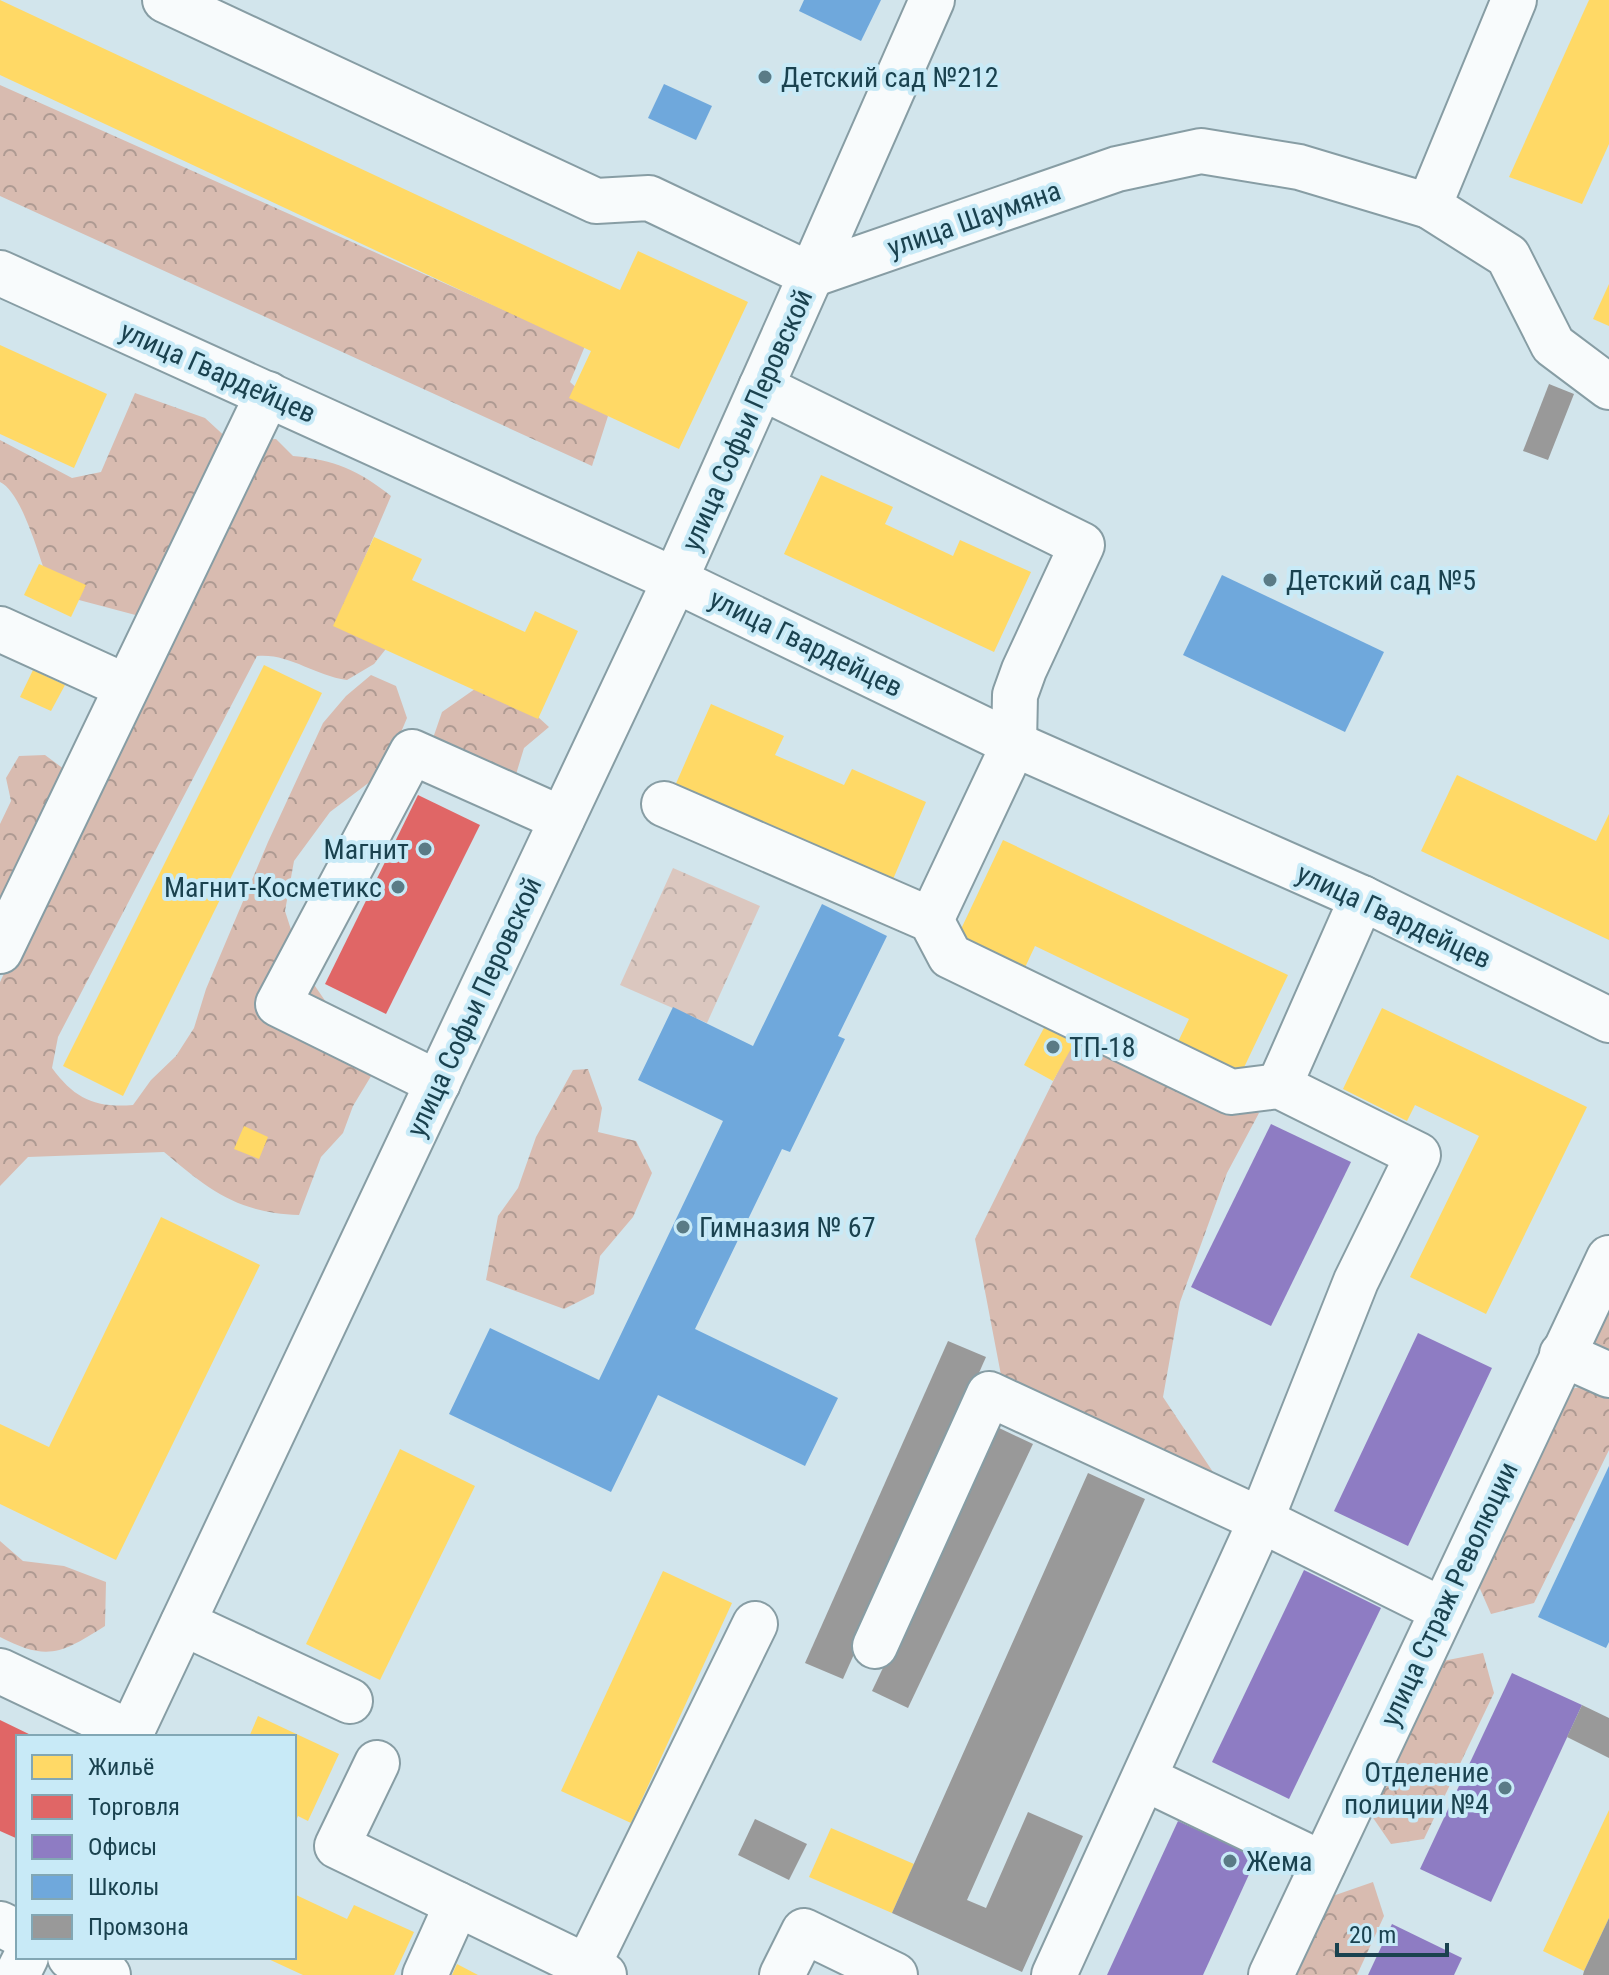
<svg xmlns="http://www.w3.org/2000/svg" width="1609" height="1975" viewBox="0 0 1609 1975" font-family="'Roboto Condensed',sans-serif">
<style>
.forest{fill:url(#forest-crowns)}
.park{fill:url(#park-crowns)}
.homes{fill:#ffd966}
.shops{fill:#e06666}
.offices{fill:#8e7cc3}
.schools{fill:#6fa8dc}
.industry{fill:#999}
.lines{fill:none;stroke-linecap:round;stroke-linejoin:round}
.minor-casing{stroke:#879da4;stroke-width:48}
.minor{stroke:#f8fbfc;stroke-width:44}
.poi-dot{fill:#5a7b86;stroke:#c8eaf7;stroke-width:3}
.labels{text-anchor:middle;dominant-baseline:central;stroke-width:8;stroke-linejoin:round;paint-order:stroke}
.poi-label{font-size:28px;fill:#1a424f;stroke:#c8eaf7;text-anchor:start}
.street-label{font-size:28px;fill:#1a424f;stroke:#c8eaf7}
</style>
<defs>
<pattern id="forest-crowns" width="20" height="18" patternUnits="userSpaceOnUse" patternTransform="scale(2)"><rect width="20" height="18" fill="#d8bbb0"/><path d="M2 6a3 3 0 1 1 6 0M12 15a3 3 0 1 1 6 0" fill="none" stroke="#ae9a92"/></pattern>
<pattern id="park-crowns" width="20" height="18" patternUnits="userSpaceOnUse" patternTransform="scale(2)"><rect width="20" height="18" fill="#dbc7bf"/><path d="M2 6a3 3 0 1 1 6 0M12 15a3 3 0 1 1 6 0" fill="none" stroke="#bbaca6"/></pattern>
</defs>
<rect width="100%" height="100%" fill="#d2e5ec"/>
<g class="forest">
<polygon points="0,85 585,346 570,382 608,416 592,466 0,196"/>
<path d="M135 393 205 418 230 441 143 617 79 600 50 586C40 561 23 493 0 482V440L72 478 101 472Z"/>
<path d="M276 439 293 456C335 460 358 470 391 496L344 606 389 645 374 664 347 680C313 675 289 653 257 656L58 1037 52 1068C75 1099 95 1108 133 1105L151 1080 176 1056 194 1028 206 989 268 842 323 723 346 696 371 675 396 686 407 718 393 751 371 781 330 812 294 861 285 911 304 970 328 1005 385 1053 353 1106 343 1133 321 1157 299 1215C238 1213 209 1190 164 1152L28 1157 0 1186V982L259 440Z"/>
<polygon points="482,684 515,696 549,727 524,748 514,781 431,744 442,712"/>
<polygon points="45,755 72,775 0,925 0,824 11,801 6,778 19,756"/>
<polygon points="1077,1033 1259,1113 1227,1173 1180,1302 1163,1397 1231,1499 1001,1375 975,1239"/>
<polygon points="588,1069 602,1108 598,1132 636,1141 652,1173 633,1217 600,1256 594,1294 564,1309 486,1280 498,1216 518,1188 536,1137 573,1070"/>
<polygon points="1609,1308 1609,1450 1534,1603 1491,1614 1477,1582 1571,1389 1589,1385 1590,1345"/>
<path d="M0 1541 23 1561 64 1566 106 1582 105 1626C62 1653 48 1662 0 1637Z"/>
<polygon points="1483,1653 1494,1693 1424,1839 1391,1844 1369,1812 1438,1662"/>
<polygon points="1373,1882 1384,1916 1357,1975 1290,1975 1324,1899"/>
</g>
<polygon class="park" points="673,868 760,906 707,1023 620,985"/>
<g class="homes">
<polygon points="0,0 620,290 638,251 748,302 679,449 569,398 591,351 0,75"/>
<polygon points="1589,0 1609,0 1609,144 1582,204 1509,177"/>
<polygon points="1609,284 1609,326 1593,319"/>
<polygon points="0,345 107,394 74,468 0,434"/>
<polygon points="821,475 893,507 885,524 953,556 960,540 1031,572 994,652 784,554"/>
<polygon points="374,537 422,559 412,580 525,632 535,611 578,631 538,719 333,626"/>
<polygon points="39,564 86,585 71,617 24,595"/>
<polygon points="264,665 322,693 123,1096 63,1066"/>
<polygon points="33,670 65,685 51,711 20,697"/>
<polygon points="711,704 784,736 775,755 844,785 852,769 926,802 891,884 674,788"/>
<polygon points="1457,775 1596,841 1609,814 1609,940 1421,851"/>
<polygon points="1003,840 1288,975 1239,1078 1175,1048 1189,1019 1106,980 1035,946 1021,976 954,944"/>
<polygon points="1382,1008 1587,1107 1486,1314 1410,1277 1479,1136 1415,1105 1407,1121 1343,1089"/>
<polygon points="1052,1013 1082,1029 1053,1081 1024,1065"/>
<polygon points="244,1126 268,1137 259,1159 234,1149"/>
<polygon points="161,1217 260,1265 116,1560 0,1504 0,1424 49,1447"/>
<polygon points="400,1449 475,1486 380,1680 306,1644"/>
<polygon points="663,1571 732,1603 631,1823 561,1791"/>
<polygon points="258,1716 339,1754 308,1821 298,1816 294,1825 294,1737 249,1737"/>
<polygon points="1609,1810 1609,1918 1584,1971 1543,1951"/>
<polygon points="831,1828 914,1864 892,1913 809,1877"/>
<polygon points="294,1894 347,1919 354,1905 414,1932 394,1975 303,1975 264,1957 294,1957"/>
<polygon points="457,1964 478,1975 452,1975"/>
</g>
<g class="shops">
<polygon points="418,795 480,825 386,1014 325,984"/>
<polygon points="0,1720 35,1737 18,1737 18,1839 0,1831"/>
</g>
<g class="offices">
<polygon points="1271,1124 1351,1162 1271,1326 1191,1287"/>
<polygon points="1418,1333 1492,1368 1408,1546 1334,1511"/>
<polygon points="1304,1570 1381,1608 1289,1799 1212,1762"/>
<polygon points="1512,1673 1582,1705 1491,1902 1420,1869"/>
<polygon points="1178,1821 1257,1857 1203,1975 1107,1975"/>
<polygon points="1392,1924 1462,1958 1454,1975 1368,1975"/>
</g>
<g class="schools">
<polygon points="804,0 881,0 861,41 799,11"/>
<polygon points="664,84 712,106 696,140 648,118"/>
<polygon points="1222,575 1384,652 1345,732 1183,655"/>
<polygon points="822,904 887,936 838,1036 845,1039 790,1152 782,1149 695,1329 838,1398 805,1466 658,1395 611,1492 449,1414 490,1328 599,1380 723,1121 638,1080 673,1007 753,1046"/>
<polygon points="1609,1466 1609,1642 1606,1648 1538,1617"/>
</g>
<g class="industry">
<polygon points="1549,384 1574,394 1548,460 1523,451"/>
<polygon points="948,1341 986,1357 843,1679 805,1663"/>
<polygon points="997,1427 1033,1444 908,1708 872,1691"/>
<polygon points="1088,1473 1145,1499 967,1900 986,1908 1028,1812 1083,1836 1022,1972 892,1913"/>
<polygon points="1582,1705 1609,1718 1609,1758 1567,1737"/>
<polygon points="755,1819 807,1844 789,1880 738,1855"/>
<polygon points="1609,1918 1609,1975 1583,1975 1584,1971"/>
</g>
<g class="lines">
<defs>
<g id="minor">
<polyline points="932,0 811,275 1117,169 1201,151 1299,167 1429,206"/>
<polyline points="1514,0 1429,206 1508,256 1553,345 1609,387"/>
<polyline points="0,273 675,580 1014,744 1362,898 1609,1020"/>
<polyline points="761,387 1082,545 1024,670 1015,695 1014,744 931,920"/>
<polyline points="0,629 125,686"/>
<polyline points="664,804 931,920 950,956 1231,1092 1279,1086 1418,1155 1356,1281 1261,1520 1054,1975"/>
<polyline points="0,951 268,394"/>
<polyline points="438,1083 278,1004 412,752 562,819"/>
<polyline points="1279,1086 1362,898"/>
<polyline points="1562,1354 1609,1375"/>
<polyline points="183,1623 350,1701"/>
<polyline points="875,1646 989,1394 1261,1520 1440,1609"/>
<polyline points="0,1671 131,1733"/>
<polyline points="129,1737 675,580 811,275 649,198 596,201 165,0"/>
<polyline points="377,1763 337,1846 457,1904 425,1975"/>
<polyline points="1146,1779 1323,1864"/>
<polyline points="457,1904 604,1975"/>
<polyline points="0,1924 18,1933"/>
<polyline points="70,1957 108,1975"/>
<polyline points="587,1967 755,1624"/>
<polyline points="17,1975 26,1957"/>
<polyline points="782,1975 804,1931 895,1975"/>
<polyline points="1271,1975 1609,1258"/>
</g>
</defs>
<use href="#minor" class="minor-casing"/>
<use href="#minor" class="minor"/>
</g>
<g class="poi-dot">
<circle cx="765" cy="77" r="8"/>
<circle cx="1270" cy="580" r="8"/>
<circle cx="425" cy="849" r="8"/>
<circle cx="398" cy="887" r="8"/>
<circle cx="1053" cy="1047" r="8"/>
<circle cx="683" cy="1227" r="8"/>
<circle cx="1505" cy="1788" r="8"/>
<circle cx="1230" cy="1861" r="8"/>
</g>
<g class="labels">
<g class="poi-label">
<text x="781" y="77">Детский сад №212</text>
<text x="1286" y="580">Детский сад №5</text>
<text x="409" y="849" text-anchor="end">Магнит</text>
<text x="382" y="887" text-anchor="end">Магнит-Косметикс</text>
<text x="1069" y="1047">ТП-18</text>
<text x="699" y="1227">Гимназия № 67</text>
<text x="1489" y="1772" text-anchor="end">Отделение<tspan x="1489" dy="32">полиции №4</tspan></text>
<text x="1246" y="1861">Жема</text>
</g>
<g class="street-label">
<text transform="translate(974 219) rotate(-19)">улица Шаумяна</text>
<text transform="translate(218 372) rotate(24)">улица Гвардейцев</text>
<text transform="translate(747 420) rotate(-66)">улица Софьи Перовской</text>
<text transform="translate(806 643) rotate(26)">улица Гвардейцев</text>
<text transform="translate(1394 916) rotate(25)">улица Гвардейцев</text>
<text transform="translate(474 1007) rotate(-65)">улица Софьи Перовской</text>
<text transform="translate(1449 1594) rotate(-65)">улица Страж Революции</text>
</g>
</g>
<rect x="16" y="1735" width="280" height="224" fill="#c8eaf7" stroke="#82a7b4" stroke-width="2"/>
<rect x="32" y="1755" width="40" height="24" fill="#ffd966" stroke="#82a7b4" stroke-width="2"/>
<text x="88" y="1775" font-size="24" fill="#1a424f">Жильё</text>
<rect x="32" y="1795" width="40" height="24" fill="#e06666" stroke="#82a7b4" stroke-width="2"/>
<text x="88" y="1815" font-size="24" fill="#1a424f">Торговля</text>
<rect x="32" y="1835" width="40" height="24" fill="#8e7cc3" stroke="#82a7b4" stroke-width="2"/>
<text x="88" y="1855" font-size="24" fill="#1a424f">Офисы</text>
<rect x="32" y="1875" width="40" height="24" fill="#6fa8dc" stroke="#82a7b4" stroke-width="2"/>
<text x="88" y="1895" font-size="24" fill="#1a424f">Школы</text>
<rect x="32" y="1915" width="40" height="24" fill="#999999" stroke="#82a7b4" stroke-width="2"/>
<text x="88" y="1935" font-size="24" fill="#1a424f">Промзона</text>
<path d="M1337 1943v12h110v-12" fill="none" stroke="#1a424f" stroke-width="4"/>
<text x="1349" y="1943" font-size="24" fill="#1a424f" stroke="#c8eaf7" stroke-width="6" paint-order="stroke">20 m</text>
</svg>
